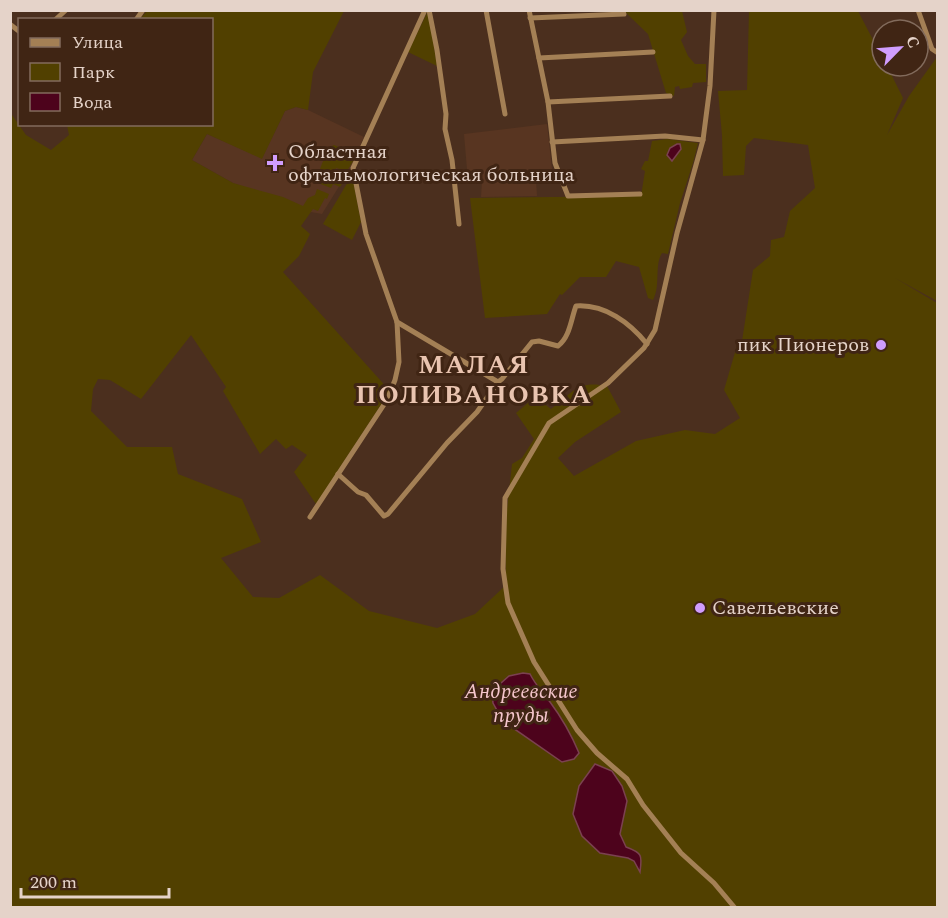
<svg xmlns="http://www.w3.org/2000/svg" width="948" height="918" viewBox="0 0 948 918" font-family="Spectral,serif">
<style>
.built{fill:#583521}
.green{fill:#514000}
.water{fill:#4d031c;stroke:#7b4150;stroke-width:1.5}
.lines{fill:none;stroke-linecap:round;stroke-linejoin:round}
.minor{stroke:#a48055;stroke-width:5}
.poi-dot{fill:#d09dfe;stroke:#402514;stroke-width:2}
.labels{text-anchor:middle;dominant-baseline:central;stroke-width:6;stroke-linejoin:round;paint-order:stroke}
.poi-label{font-size:20px;fill:#e5d3c9;stroke:#402514;text-anchor:start}
.water-label{font-size:21px;font-style:italic;fill:#f5c6cc;stroke:#402514}
.district-label{font-size:26px;font-weight:bold;letter-spacing:1.5px;fill:#e9c4b0;stroke:#402514}
</style>
<rect width="100%" height="100%" fill="#4b2f1e"/>
<g class="built">
<polygon points="296,107 308,110 364,137 351,167 322,214 311,212 233,183 192,160 207,134 262,158 285,111"/>
<polygon points="547,124 553,178 536,180 537,196 481,197 482,181 468,181 464,134"/>
</g>
<g class="green">
<path d="M147 11H344L313 72 308 110 296 107 285 111 262 159 207 134 192 160 233 183 283 197 303 206 308 198 315 195 317 189 329 194 327 199 325 198 318 211 313 209 301 226 310 234 299 256 283 272 390 391 316 504 294 472 307 455 292 445 286 449 276 439 260 454 223 391 226 387 191 335 141 399 110 380 98 379 93 389 91 411 127 447H172L178 474 242 499 261 542 221 558 253 597 279 598 320 575 369 611 437 628 475 614 506 585 505 527 512 464 522 458 534 439 516 413 535 397 551 409C573 392 578 380 607 386L621 412 575 442 558 458 574 476 636 441 685 430 715 434 740 418 724 390 738 342 742 341 753 270 770 256 771 240 784 237 790 211 815 188 808 145 754 138 746 146 744 175 723 176 722 135 718 91 747 90 749 11H858L882 57V66H887L903 98 887 135 909 96 937 57V301L895 278 937 303V907H11L10 112 26 135 51 150 69 135 67 125 212 124V20L140 19Z"/>
<polygon points="624,11 682,11 687,32 681,40 688,56 695,64 706,64 706,82 693,83 692,87 680,89 679,86 675,87 674,96 666,93 648,34"/>
<polygon points="427,13 429,15 437,66 408,52"/>
<path d="M667 139 698 143 693 163 680 203 668 254 662 253C654 266 661 285 653 300L648 298 639 267 616 261 606 277H580L562 295 560 294 547 314 485 318 470 198 641 196 645 171 641 169 645 161H648L652 141Z"/>
<polygon points="334,145 351,152 355,158 347,171 336,168 332,179 342,184 340,187 333,184 331,188 318,183 320,179 317,177 328,148"/>
<polygon points="352,175 361,222 352,240 323,224"/>
</g>
<g class="water">
<polygon points="677,144 680,144 681,149 672,161 667,155 670,148"/>
<path d="M523 673 530 674C536 686 542 691 550 702 562 718 571 734 579 753L574 759 562 762 503 721 493 703 492 691 509 676Z"/>
<path d="M595 764 612 771 622 786 627 801 620 834 626 847C643 853 642 856 640 872L634 861 628 858 600 853 582 836 573 814 579 786Z"/>
</g>
<g class="lines">
<g class="minor">
<polyline points="429,10 437,50 446,114 445,129 452,160 459,224"/>
<polyline points="486,10 505,114"/>
<polyline points="529,10 548,102 555,163 568,196 640,194"/>
<polyline points="714,10 710,86 703,140 677,233 655,330 644,348 608,383 549,423 505,498 503,569 508,603 534,662 577,730 597,753 627,779 643,805 681,853 714,883 735,908"/>
<polyline points="918,10 932,49 938,53"/>
<polyline points="530,18 624,14"/>
<polyline points="55,20 66,10"/>
<polyline points="136,20 143,10"/>
<polyline points="11,25 20,32"/>
<polyline points="539,58 653,52"/>
<polyline points="548,102 670,96"/>
<polyline points="552,142 665,136 703,140"/>
<polyline points="397,322 498,382"/>
<path d="M338 474 358 492 366 495 384 516 388 514 447 443 477 412 498 382 502 379 532 342 539 341 558 346C570 337 571 319 576 306 605 304 630 323 647 344"/>
<polyline points="310,517 387,400 395,380 399,362 397,322 366,234 353,168 425,10"/>
</g>
</g>
<g class="poi-dot">
<path d="M272 154h6v6h6v6h-6v6h-6v-6h-6v-6h6z"/>
<circle cx="881" cy="345" r="6"/>
<circle cx="700" cy="608" r="6"/>
</g>
<g class="labels">
<g class="poi-label">
<text x="288" y="152">Областная<tspan x="288" dy="23">офтальмологическая больница</tspan></text>
<text x="869" y="345" text-anchor="end">пик Пионеров</text>
<text x="712" y="608">Савельевские</text>
</g>
<g class="water-label">
<text x="521" y="692">Андреевские<tspan x="521" dy="24">пруды</tspan></text>
</g>
<g class="district-label">
<text x="474" y="365">МАЛАЯ<tspan x="474" dy="30">ПОЛИВАНОВКА</tspan></text>
</g>
</g>
<rect width="948" height="918" fill="none" stroke="#e5d3c9" stroke-width="24"/>
<rect x="18" y="18" width="195" height="108" fill="#402514" stroke="#826b5c" stroke-width="1.5"/>
<rect x="30" y="38" width="30" height="9" fill="#a48055" stroke="#826b5c" stroke-width="1.5"/>
<text x="72" y="48" font-size="18" fill="#e5d3c9">Улица</text>
<rect x="30" y="63" width="30" height="18" fill="#514000" stroke="#826b5c" stroke-width="1.5"/>
<text x="72" y="78" font-size="18" fill="#e5d3c9">Парк</text>
<rect x="30" y="93" width="30" height="18" fill="#4d031c" stroke="#826b5c" stroke-width="1.5"/>
<text x="72" y="108" font-size="18" fill="#e5d3c9">Вода</text>
<g transform="translate(900 48) rotate(65)"><circle r="28" fill="#402514" stroke="#826b5c" stroke-width="1.5"/>
<path d="M0-4.5L10 22L0 15L-10 22Z" fill="#d09dfe"/>
<text y="-9" font-size="16" font-weight="bold" text-anchor="middle" fill="#e5d3c9">С</text>
</g>
<path d="M21 888v9h148v-9" fill="none" stroke="#e5d3c9" stroke-width="3"/>
<text x="30" y="888" font-size="18" fill="#e5d3c9" stroke="#402514" stroke-width="4.5" paint-order="stroke">200 m</text>
</svg>
